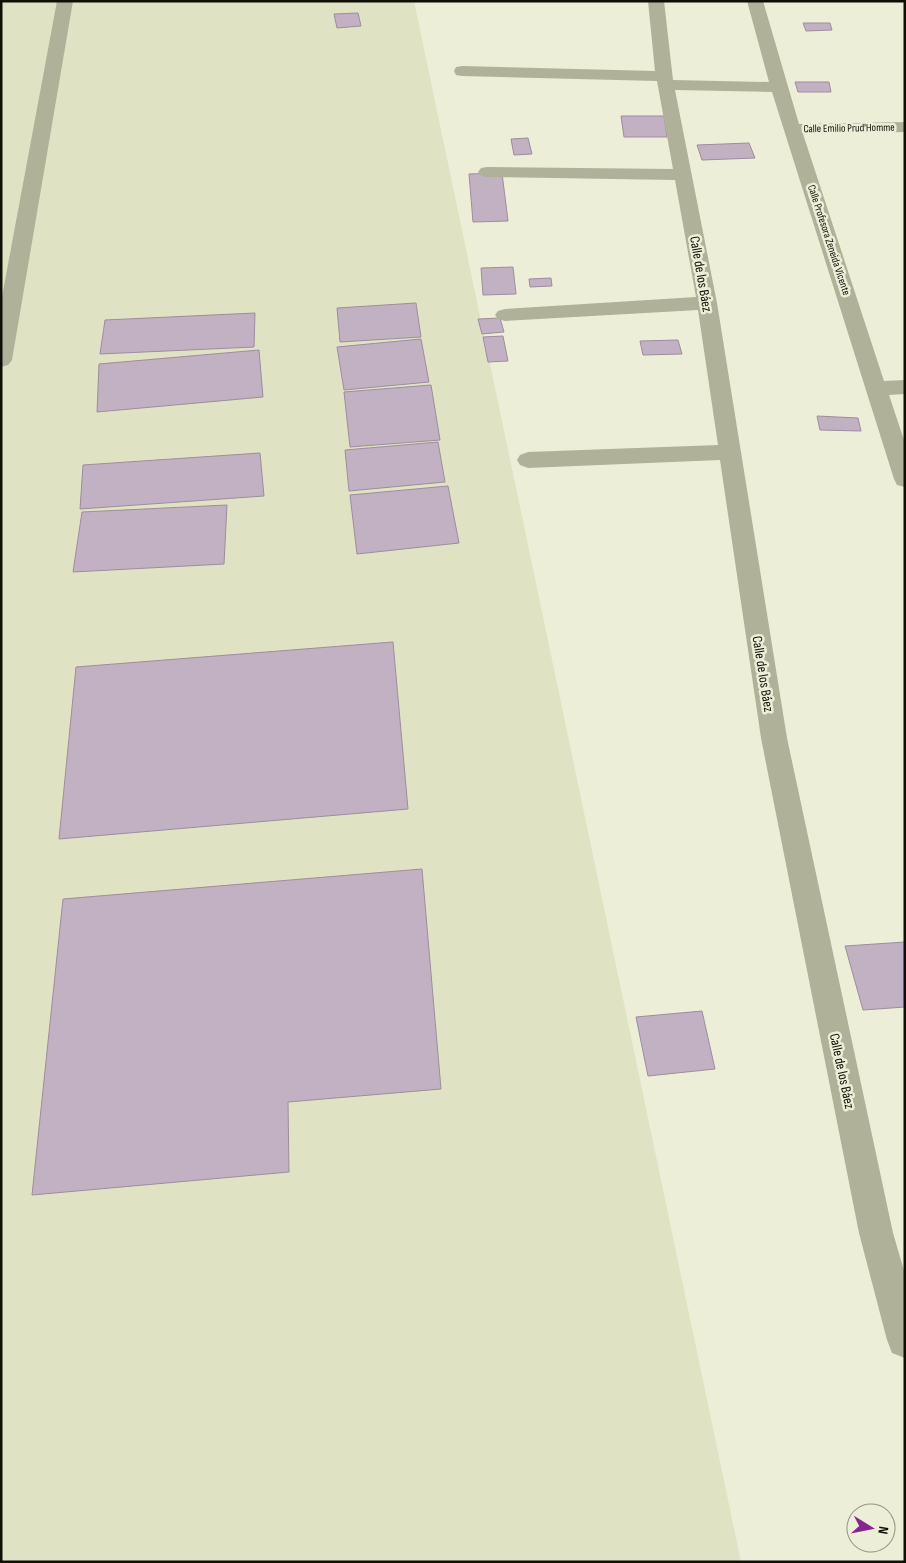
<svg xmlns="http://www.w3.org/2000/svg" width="906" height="1563" viewBox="0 0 906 1563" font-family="'Sofia Sans Condensed',sans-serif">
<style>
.built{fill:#e0e2c4}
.building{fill:#c2b1c2;stroke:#9d8d9e}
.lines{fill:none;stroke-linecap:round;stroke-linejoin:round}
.minor{fill:#b0b199;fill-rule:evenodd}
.labels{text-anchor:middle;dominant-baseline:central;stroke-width:5;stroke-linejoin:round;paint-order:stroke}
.far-street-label{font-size:11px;fill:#0f0f08;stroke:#eceed7}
.street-label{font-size:14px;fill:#0f0f08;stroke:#eceed7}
</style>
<rect width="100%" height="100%" fill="#eceed7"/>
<polygon class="built" points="1,1 414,1 741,1562 1,1562"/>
<g class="building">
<polygon points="358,13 361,26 337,28 334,14"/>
<polygon points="803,23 830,23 832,30 806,31"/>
<polygon points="795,82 829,82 831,92 798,92"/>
<polygon points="621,116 664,116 667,137 624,137"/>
<polygon points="528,138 532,154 514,155 511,139"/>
<polygon points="749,143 755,158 702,160 697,145"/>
<polygon points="502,173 508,221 473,222 469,174"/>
<polygon points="513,267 516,294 483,295 481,268"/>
<polygon points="551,278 552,286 530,287 529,279"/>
<polygon points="416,303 421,337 340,342 337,308"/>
<polygon points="255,313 254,347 100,354 105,320"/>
<polygon points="500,318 504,332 482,334 478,319"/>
<polygon points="503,336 508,361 488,362 483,337"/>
<polygon points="421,339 429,382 344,390 337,347"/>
<polygon points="678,340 682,354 643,355 640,341"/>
<polygon points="259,350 263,397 97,412 99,364"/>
<polygon points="431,385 440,440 350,447 344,392"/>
<polygon points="817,416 858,418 861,431 820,430"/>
<polygon points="438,442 445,482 349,491 345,450"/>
<polygon points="260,453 264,496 80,509 83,465"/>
<polygon points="448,486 459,543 357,554 350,495"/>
<polygon points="227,505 224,564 73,572 82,512"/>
<polygon points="393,642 408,809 59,839 76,667"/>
<polygon points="422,869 441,1089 288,1102 289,1172 32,1195 63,899"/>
<polygon points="905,942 905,1007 863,1010 845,946"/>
<polygon points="702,1011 715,1069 648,1076 636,1017"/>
</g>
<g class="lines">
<g class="minor">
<polygon points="57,1 73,1 12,360 8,365 1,367 1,302"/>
<polygon points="648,1 664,1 673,80 769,82 747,1 763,1 799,124 905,122 905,132 803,134 884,381 905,380 905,394 889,395 905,443 905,487 897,485 894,479 772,92 675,90 717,303 787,738 893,1233 905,1274 905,1358 892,1353 887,1340 859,1233 761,738 720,460 528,468 520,465 517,460 520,455 528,452 718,445 698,310 505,321 498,319 495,315 498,311 505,309 696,297 675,180 487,177 481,176 478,172 481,168 487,167 673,169 657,81 462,76 456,75 454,71 456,67 462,66 655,71"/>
</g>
</g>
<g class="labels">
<g class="far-street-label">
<text transform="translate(849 128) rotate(-1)">Calle Emilio Prud'Homme</text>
<text transform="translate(829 240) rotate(72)">Calle Profesora Zeneida Vicente</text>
</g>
<g class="street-label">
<text transform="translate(701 274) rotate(80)">Calle de los Báez</text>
<text transform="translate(763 674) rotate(81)">Calle de los Báez</text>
<text transform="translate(842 1071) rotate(78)">Calle de los Báez</text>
</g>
</g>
<rect width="906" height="1563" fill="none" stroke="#0f0f08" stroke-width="5"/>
<g transform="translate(871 1528) rotate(100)"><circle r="24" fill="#eceed7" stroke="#949584"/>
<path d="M0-4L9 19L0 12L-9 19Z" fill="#87258e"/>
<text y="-8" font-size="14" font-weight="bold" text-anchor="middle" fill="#0f0f08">N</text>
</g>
</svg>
